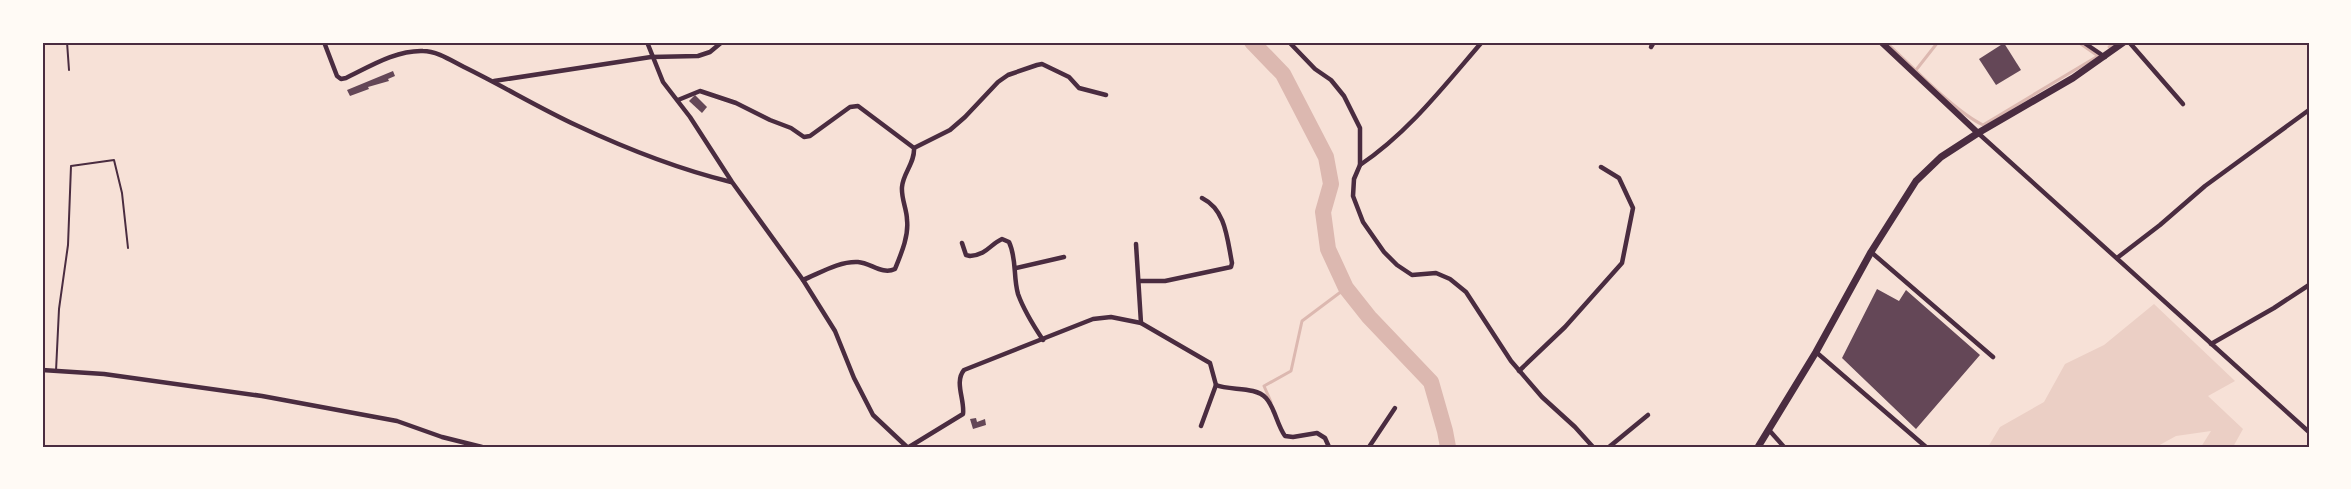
<svg xmlns="http://www.w3.org/2000/svg" width="2351" height="489" viewBox="0 0 2351 489" font-family="'IBM Plex Sans',sans-serif">
<style>
.green{fill:#ebcfc5}
.lines{fill:none;stroke-linecap:round;stroke-linejoin:round}
.stream{stroke:#dcb8b0;stroke-width:3}
.river{stroke:#dcb8b0;stroke-width:16}
.building{fill:#644757}
.service{stroke:#4a2c40;stroke-width:2}
.minor{stroke:#4a2c40;stroke-width:4.5}
.secondary{stroke:#4a2c40;stroke-width:6}
.primary{stroke:#4a2c40;stroke-width:7}
.neatline{fill:none;stroke:#4a2c40;stroke-width:2}
</style>
<rect width="100%" height="100%" fill="#f7e1d7"/>
<polygon class="green" points="2154,304 2235,381 2208,396 2243,429 2233,447 2201,447 2211,431 2176,436 2156,447 1988,447 2000,427 2044,402 2065,364 2104,345"/>
<g class="lines">
<g class="stream">
<path d="M1889 45C1913 67 1954 111 1983 125L2098 56 2078 42"/>
<polyline points="2109,47 2116,42"/>
<polyline points="1916,70 1938,42"/>
<polyline points="1271,402 1264,386 1291,371 1302,321 1346,288"/>
</g>
<polyline class="river" points="1252,42 1283,74 1326,157 1331,184 1323,212 1328,249 1346,288 1369,317 1431,382 1445,431 1448,447"/>
</g>
<g class="building">
<polygon points="2004,43 2021,70 1996,85 1979,59"/>
<polygon points="393,71 395,76 388,79 389,81 368,87 369,89 350,96 347,90"/>
<polygon points="695,95 707,107 702,113 689,101"/>
<polygon points="1877,289 1899,301 1906,290 1980,355 1916,429 1842,358"/>
<polygon points="976,418 977,422 985,419 986,425 973,429 970,419"/>
</g>
<g class="lines">
<g class="service">
<polyline points="67,42 69,70"/>
<polyline points="56,371 59,309 68,245 71,166 114,160 122,193 128,248"/>
</g>
<g class="minor">
<path d="M324 42 337 76 341 79 346 78C369 67 396 50 423 51 437 51 452 61 464 67 503 86 539 108 578 126 627 149 678 169 731 182"/>
<polyline points="647,42 663,82 690,117 732,182 803,280 835,331 854,378 873,415 907,447"/>
<polyline points="1289,42 1315,69 1331,80 1344,96 1360,128 1360,165 1354,179 1353,196 1363,222 1384,252 1397,265 1412,275 1436,273 1450,279 1466,292 1511,361 1542,397 1575,427 1593,447"/>
<polyline points="2083,42 2105,57"/>
<polyline points="2129,42 2183,104"/>
<polyline points="1651,47 1654,42"/>
<polyline points="494,81 651,57 698,56 710,52 722,42"/>
<path d="M678 100 700 91 736 103 770 120 791 128 804 137 810 136 850 107 858 106 914 148C915 163 903 173 902 187 901 199 907 209 907 220 909 236 901 254 895 269 882 275 871 263 858 262 839 261 820 273 803 280"/>
<polyline points="1978,133 2309,432"/>
<polyline points="914,148 950,130 965,117 998,82 1008,75 1037,65 1042,64 1069,77 1079,88 1106,95"/>
<path d="M1360 165C1408 133 1444 86 1482 42"/>
<path d="M962 243 966 255 970 256C988 254 989 245 1002 239L1009 242C1017 259 1013 277 1018 294 1024 311 1033 325 1043 340"/>
<polyline points="1136,244 1141,323"/>
<polyline points="1871,252 1993,357"/>
<polyline points="2117,258 2160,225 2205,186 2309,110"/>
<polyline points="1016,268 1064,257"/>
<path d="M1139 281H1165L1231 267 1232 263C1227 238 1226 210 1202 198"/>
<polyline points="2211,344 2274,308 2309,285"/>
<polyline points="1816,352 1926,447"/>
<polyline points="42,370 104,374 262,396 397,421 442,437 482,447"/>
<polyline points="1519,371 1565,327 1622,263 1633,208 1619,178 1601,167"/>
<path d="M1216 385C1230 391 1255 386 1266 398 1275 408 1277 425 1285 436L1293 437 1317 433 1325 438 1329 447"/>
<polyline points="1769,430 1784,447"/>
<path d="M909 447 963 414C965 400 954 382 964 370L1093 319 1111 317 1141 323 1210 363 1216 385 1201 426"/>
<polyline points="1369,447 1395,408"/>
<polyline points="1609,447 1648,415"/>
</g>
<polyline class="secondary" points="1881,42 1978,133"/>
<polyline class="primary" points="1758,447 1816,352 1871,252 1916,181 1941,157 1978,133 2073,78 2124,42"/>
</g>
<rect width="2351" height="489" fill="none" stroke="#fffaf5" stroke-width="87"/>
<rect x="44" y="44" width="2264" height="402" class="neatline"/>
</svg>
